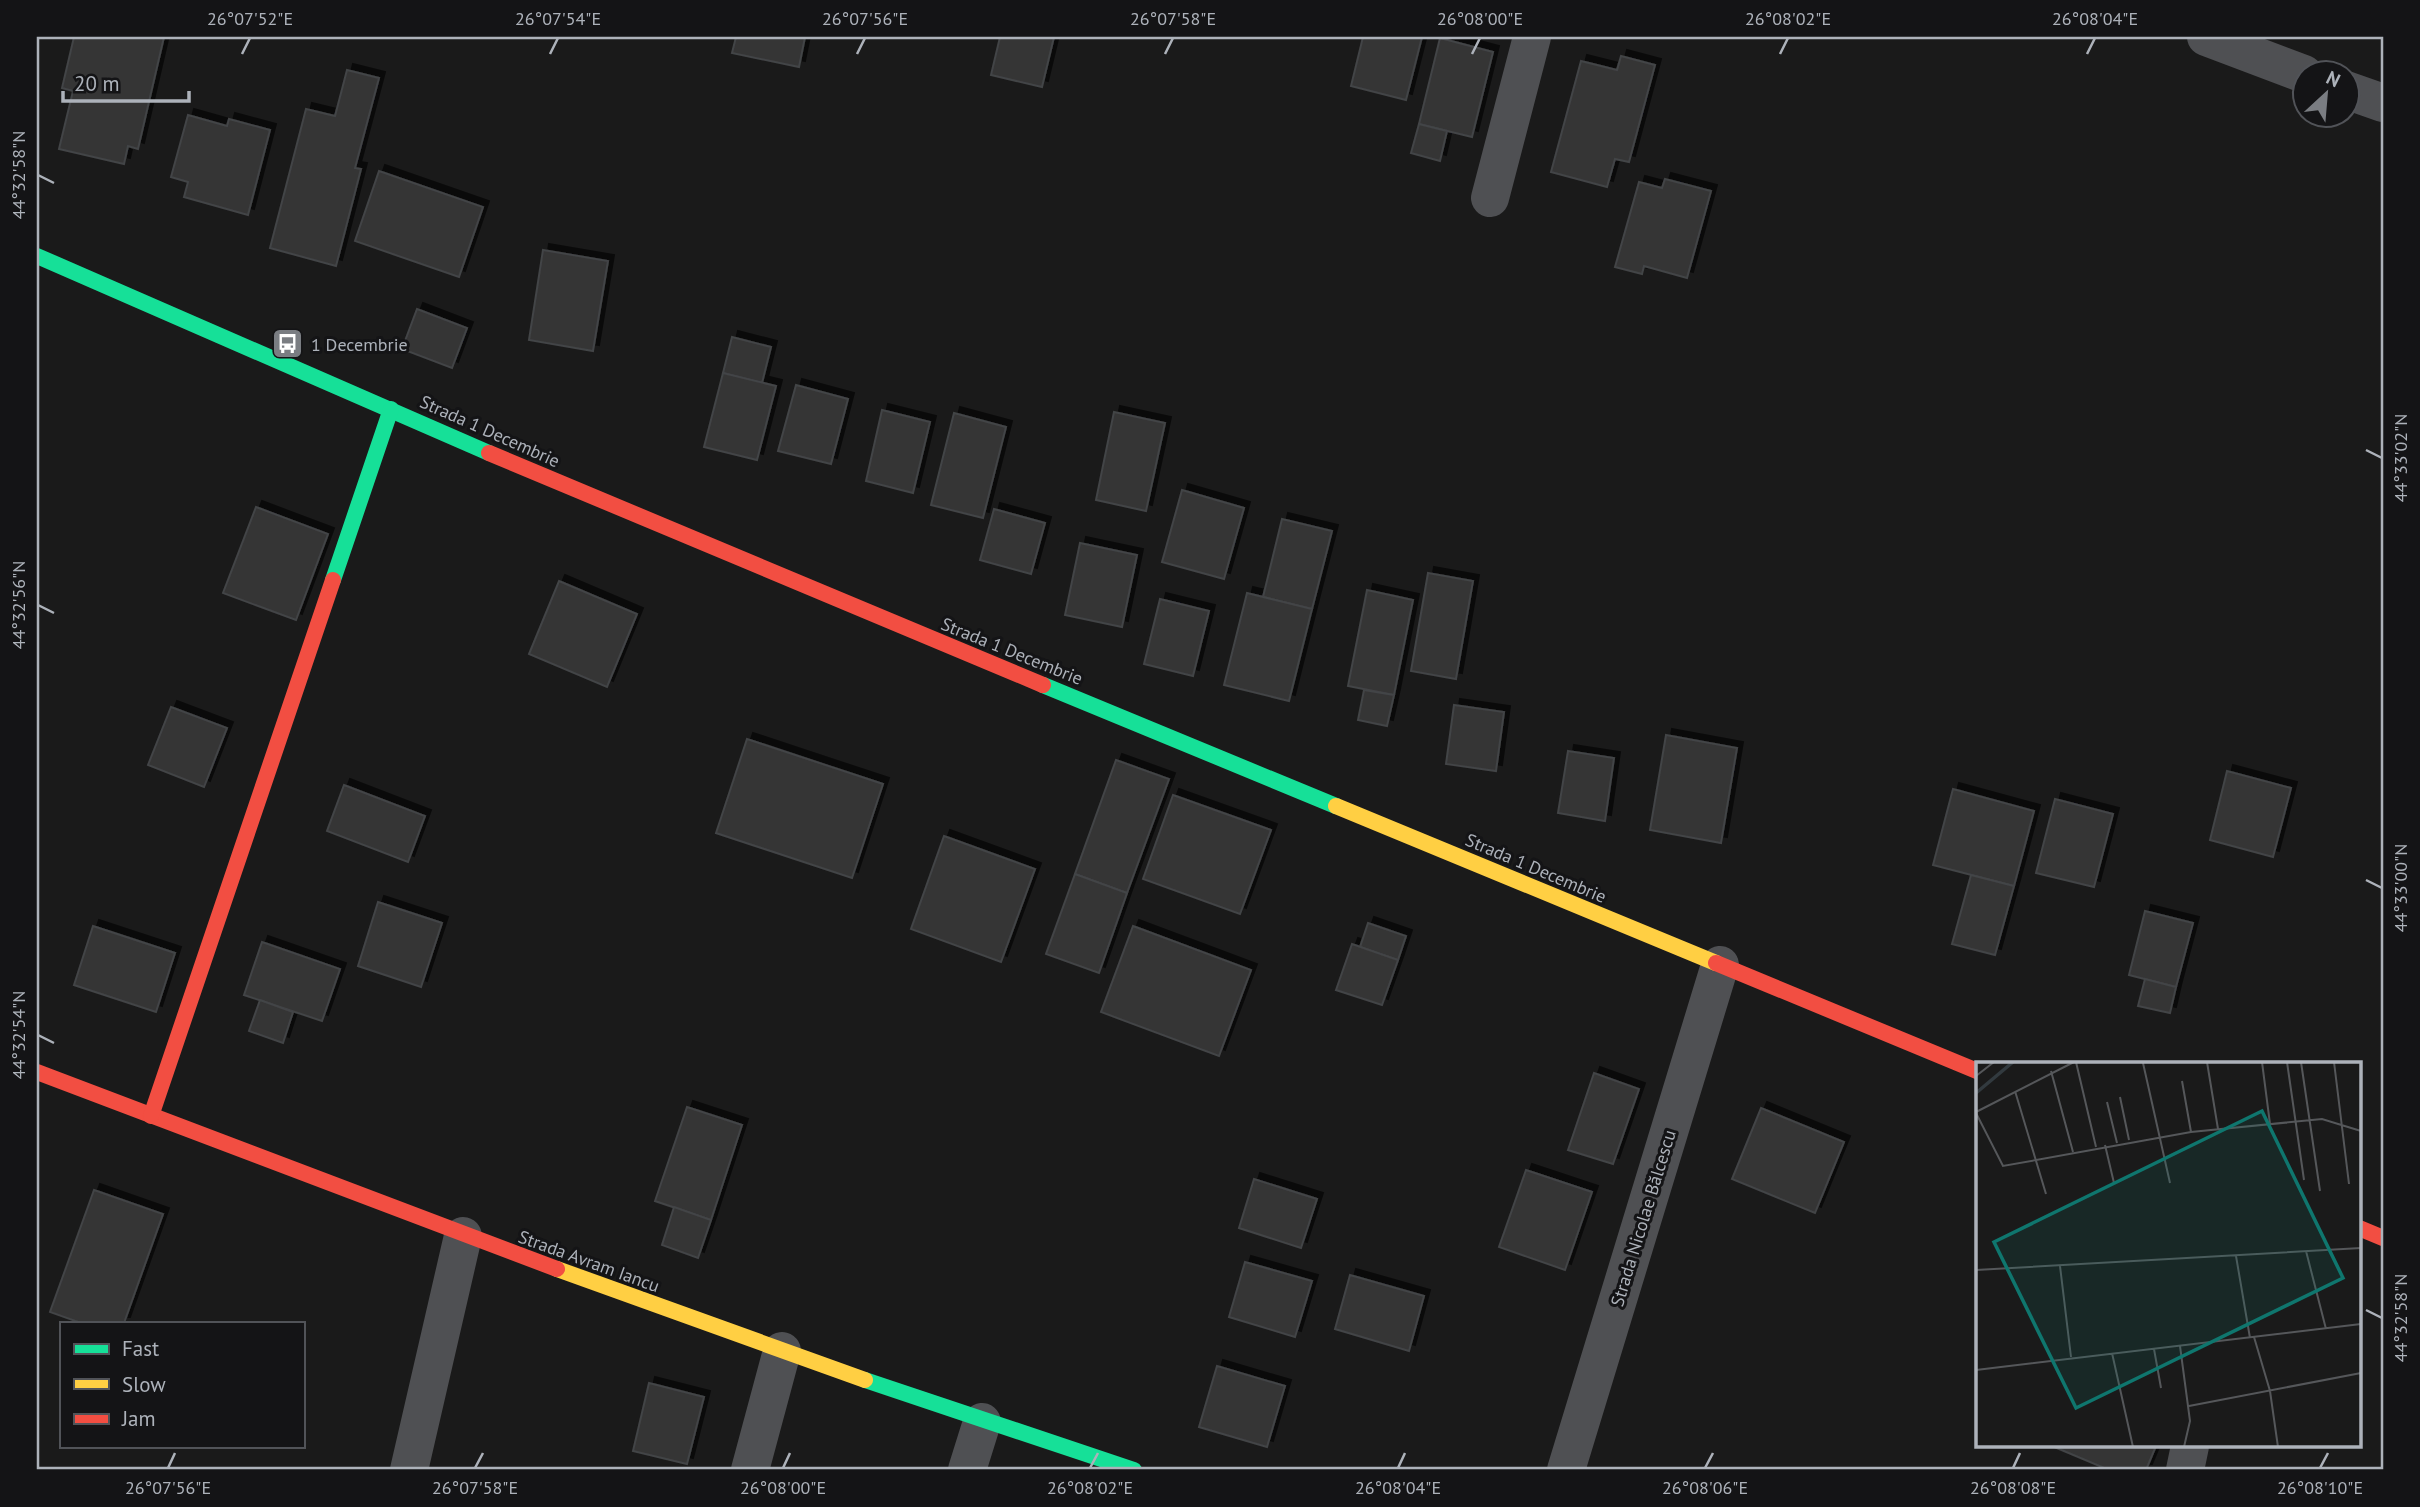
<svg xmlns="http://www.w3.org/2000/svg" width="2420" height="1507" viewBox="0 0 2420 1507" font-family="'PT Sans',sans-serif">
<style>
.building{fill:#353536;stroke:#434446;stroke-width:2;filter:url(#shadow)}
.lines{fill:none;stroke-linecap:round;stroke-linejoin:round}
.street{stroke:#4f5053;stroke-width:38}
.fast{stroke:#16e098;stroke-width:16}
.slow{stroke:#ffcf43;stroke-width:16}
.jam{stroke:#f24e42;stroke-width:16}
.ticks{fill:none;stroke:#adb2ba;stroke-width:2.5}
.labels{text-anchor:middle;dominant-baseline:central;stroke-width:6;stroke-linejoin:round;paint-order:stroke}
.poi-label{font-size:18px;fill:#adb2ba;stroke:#141416;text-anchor:start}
.street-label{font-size:18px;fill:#adb2ba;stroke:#141416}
.inset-river{fill:none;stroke:#323a3f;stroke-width:3.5}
.inset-road{fill:none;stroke:#55575a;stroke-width:2}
.view{fill:#0f766e;fill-opacity:0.15;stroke:#0f766e;stroke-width:3.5}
.inset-edge{fill:none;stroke:#adb2ba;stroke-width:3.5}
.neatline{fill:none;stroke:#adb2ba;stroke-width:2.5}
.ticks-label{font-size:18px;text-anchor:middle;fill:#adb2ba}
</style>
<defs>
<filter id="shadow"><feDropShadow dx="6" dy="-6" stdDeviation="0" flood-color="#0009"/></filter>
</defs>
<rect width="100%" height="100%" fill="#1a1a1a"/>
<g class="building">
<polygon points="74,37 164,37 138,149 128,146 124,164 59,149 73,91 62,88"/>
<polygon points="736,37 805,37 799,67 732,53"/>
<polygon points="1000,37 1054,37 1042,87 991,75"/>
<polygon points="1363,37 1422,37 1406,100 1351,86"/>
<polygon points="1440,38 1493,52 1472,137 1419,124"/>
<polygon points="1621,56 1655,65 1629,162 1615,159 1607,187 1551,172 1581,61 1617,70"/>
<polygon points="347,70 379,78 355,168 361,169 336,266 270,248 306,109 335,116"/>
<polygon points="188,115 227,126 229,119 270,130 248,215 184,197 188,182 171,177"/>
<polygon points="1419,124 1447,131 1440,161 1411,153"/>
<polygon points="379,171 483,207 459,277 355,241"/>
<polygon points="1665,179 1711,191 1687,278 1644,266 1642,274 1615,267 1639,182 1662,188"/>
<polygon points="543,250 608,261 593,351 529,340"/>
<polygon points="417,309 467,328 452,368 402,349"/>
<polygon points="732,337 771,347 762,383 723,373"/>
<polygon points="723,373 776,386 757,460 704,447"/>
<polygon points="796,385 848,399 831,464 778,451"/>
<polygon points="882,410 930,422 913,493 866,481"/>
<polygon points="1114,412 1165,423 1146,511 1096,500"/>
<polygon points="954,413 1006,427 983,518 931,505"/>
<polygon points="1182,490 1244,508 1224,579 1162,562"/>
<polygon points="256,507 328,534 296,620 223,593"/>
<polygon points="994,509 1045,523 1031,574 980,560"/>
<polygon points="1282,519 1332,531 1312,609 1263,597"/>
<polygon points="1080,543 1137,555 1122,627 1065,615"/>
<polygon points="1428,573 1473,581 1456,679 1411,671"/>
<polygon points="559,581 637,614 607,687 529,654"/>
<polygon points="1367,590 1413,600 1394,695 1348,686"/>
<polygon points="1247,593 1312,609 1289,701 1224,685"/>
<polygon points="1160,599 1209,611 1193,676 1144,664"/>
<polygon points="1364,690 1394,695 1387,726 1358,720"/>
<polygon points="1454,705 1504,712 1496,771 1446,764"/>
<polygon points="171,707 227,728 204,787 148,765"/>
<polygon points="1666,735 1737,748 1721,843 1650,830"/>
<polygon points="747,739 883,784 852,878 716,833"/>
<polygon points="1568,751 1614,758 1605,821 1558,813"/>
<polygon points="1116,760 1169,779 1127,893 1075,874"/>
<polygon points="2227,771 2291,788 2273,857 2210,840"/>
<polygon points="344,785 425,816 408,862 327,831"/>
<polygon points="1953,789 2034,811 2014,886 1933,865"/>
<polygon points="1173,795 1271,830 1240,914 1143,879"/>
<polygon points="2055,799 2113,814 2094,887 2036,873"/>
<polygon points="944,836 1035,869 1001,962 911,929"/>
<polygon points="1075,874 1127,893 1099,973 1046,954"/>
<polygon points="1971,875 2014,886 1995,955 1952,944"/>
<polygon points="378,902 442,923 421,987 358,966"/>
<polygon points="2145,911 2193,923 2176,987 2129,975"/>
<polygon points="1368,923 1406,936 1398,960 1360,947"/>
<polygon points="93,926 175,953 156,1012 74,985"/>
<polygon points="1133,926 1251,970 1219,1056 1101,1012"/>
<polygon points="262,942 340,969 322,1021 244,995"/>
<polygon points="1352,944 1398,960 1382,1005 1336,990"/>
<polygon points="2145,979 2176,987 2170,1013 2138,1006"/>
<polygon points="260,1000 293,1012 283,1043 249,1031"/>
<polygon points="1594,1073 1639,1089 1613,1164 1568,1150"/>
<polygon points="687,1107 742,1125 711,1220 655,1201"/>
<polygon points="1761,1108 1844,1142 1815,1213 1732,1179"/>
<polygon points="1526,1170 1592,1192 1565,1270 1499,1247"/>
<polygon points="1254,1179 1317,1199 1301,1248 1239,1228"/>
<polygon points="94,1190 163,1214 124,1323 81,1323 50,1312"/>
<polygon points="674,1207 711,1220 698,1258 662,1245"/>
<polygon points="1245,1262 1312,1281 1295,1337 1229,1317"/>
<polygon points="1350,1275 1424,1296 1409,1351 1335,1329"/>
<polygon points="1217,1366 1285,1386 1267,1447 1199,1427"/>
<polygon points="649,1383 704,1397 687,1464 633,1451"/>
<polygon points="2052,1446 2156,1446 2146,1470 2109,1470"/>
</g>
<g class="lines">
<g class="street">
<polyline points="2206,37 2304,74"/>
<polyline points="2346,90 2383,103"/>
<polyline points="1490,198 1532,37"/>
<polyline points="409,1470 463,1236"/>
<polyline points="750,1470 782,1351"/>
<polyline points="967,1470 982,1422"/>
<polyline points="1566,1470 1720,965"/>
<polyline points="2185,1470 2190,1446"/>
</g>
<g class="fast">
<polyline points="37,256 489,453"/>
<polyline points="333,580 391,409"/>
<polyline points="1043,685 1336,806"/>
<polyline points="865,1380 1134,1470"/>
</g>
<g class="slow">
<polyline points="1336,806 1716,963"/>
<polyline points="557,1269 865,1380"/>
</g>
<g class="jam">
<polyline points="489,453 1043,685"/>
<polyline points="1716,963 1977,1071"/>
<polyline points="37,1072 557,1269"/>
<polyline points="151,1116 333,580"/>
<polyline points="2359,1228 2383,1238"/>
</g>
</g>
<path class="ticks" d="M242 54 250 38M550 54 558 38M857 54 865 38M1165 54 1173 38M1472 54 1480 38M1780 54 1788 38M2087 54 2095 38M38 175 54 183M2366 450 2382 458M38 605 54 613M2366 880 2382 888M38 1035 54 1043M2366 1310 2382 1318M168 1468 175 1453M475 1468 483 1453M783 1468 790 1453M1090 1468 1098 1453M1398 1468 1405 1453M1705 1468 1713 1453M2013 1468 2020 1453M2320 1468 2328 1453"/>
<defs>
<symbol id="bus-square" viewBox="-11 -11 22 22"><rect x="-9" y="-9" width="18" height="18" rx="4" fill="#7a7d82" stroke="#141416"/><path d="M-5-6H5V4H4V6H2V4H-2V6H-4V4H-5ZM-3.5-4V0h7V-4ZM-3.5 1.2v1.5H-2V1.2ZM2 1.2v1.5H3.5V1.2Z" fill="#fff"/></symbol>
</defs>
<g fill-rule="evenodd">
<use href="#bus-square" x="270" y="326" width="35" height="35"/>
</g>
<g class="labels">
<g class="poi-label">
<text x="311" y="344">1 Decembrie</text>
</g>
<g class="street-label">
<text transform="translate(490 431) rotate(24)">Strada 1 Decembrie</text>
<text transform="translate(1012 651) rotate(22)">Strada 1 Decembrie</text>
<text transform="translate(1536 868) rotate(23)">Strada 1 Decembrie</text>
<text transform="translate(1643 1218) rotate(-73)">Strada Nicolae Bălcescu</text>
<text transform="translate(589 1261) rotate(20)">Strada Avram Iancu</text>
</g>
</g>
<g transform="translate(1976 1062)">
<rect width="385" height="385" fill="#1a1a1a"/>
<path class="inset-river" d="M0 31 37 0"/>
<path class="inset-road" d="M100 0 120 85M231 0 242 67M286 0 294 62M311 0 328 118M325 0 344 129M358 0 373 122M167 1 194 121M75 9 97 90M0 14 18 0M206 19 215 70M39 29 70 132M144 35 153 78M131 40 141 81M0 50 98 0M0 51 27 104 215 70 346 57 385 69M129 83 138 121M330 189 350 267M260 194 274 276M84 204 95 295M0 208 385 186M278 275 294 329 302 385M204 284 214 359 208 385M178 287 185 326M136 291 157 385M0 308 385 262M213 344 385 311"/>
<path class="view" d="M286 49 367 216 100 346 18 180Z"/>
<rect width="385" height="385" class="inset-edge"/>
</g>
<rect width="2420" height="1507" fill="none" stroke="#141416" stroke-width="77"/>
<rect x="60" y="1322" width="245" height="126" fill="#141416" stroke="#515358" stroke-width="2"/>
<rect x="74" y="1344" width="35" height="10" fill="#16e098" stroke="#515358" stroke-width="2"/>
<text x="122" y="1356" font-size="21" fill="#adb2ba">Fast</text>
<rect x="74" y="1379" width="35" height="10" fill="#ffcf43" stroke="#515358" stroke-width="2"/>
<text x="122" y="1392" font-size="21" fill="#adb2ba">Slow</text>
<rect x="74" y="1414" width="35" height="10" fill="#f24e42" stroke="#515358" stroke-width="2"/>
<text x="122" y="1426" font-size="21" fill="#adb2ba">Jam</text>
<g transform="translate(2326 94) rotate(26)"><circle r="33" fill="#141416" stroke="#515358" stroke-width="2"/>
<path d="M0-5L12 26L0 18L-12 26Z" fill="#7a7d82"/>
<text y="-10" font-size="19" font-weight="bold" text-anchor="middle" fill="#adb2ba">N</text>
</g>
<path d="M63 91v10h126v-10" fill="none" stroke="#adb2ba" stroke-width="3.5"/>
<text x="74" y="91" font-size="21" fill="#adb2ba" stroke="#141416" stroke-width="5" paint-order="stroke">20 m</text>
<rect x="38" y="38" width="2344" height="1430" class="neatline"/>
<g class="ticks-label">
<text x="250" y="25">26°07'52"E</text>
<text x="558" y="25">26°07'54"E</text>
<text x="865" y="25">26°07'56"E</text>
<text x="1173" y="25">26°07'58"E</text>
<text x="1480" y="25">26°08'00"E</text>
<text x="1788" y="25">26°08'02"E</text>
<text x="2095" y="25">26°08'04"E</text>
<text transform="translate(19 175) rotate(-90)" y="6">44°32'58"N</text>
<text transform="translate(2401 458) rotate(-90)" y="6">44°33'02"N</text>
<text transform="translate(19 605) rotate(-90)" y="6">44°32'56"N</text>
<text transform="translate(2401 888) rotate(-90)" y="6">44°33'00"N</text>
<text transform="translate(19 1035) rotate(-90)" y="6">44°32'54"N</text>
<text transform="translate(2401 1318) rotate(-90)" y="6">44°32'58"N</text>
<text x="168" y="1494">26°07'56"E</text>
<text x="475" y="1494">26°07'58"E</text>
<text x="783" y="1494">26°08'00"E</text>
<text x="1090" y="1494">26°08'02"E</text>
<text x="1398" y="1494">26°08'04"E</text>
<text x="1705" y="1494">26°08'06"E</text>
<text x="2013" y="1494">26°08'08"E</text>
<text x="2320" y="1494">26°08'10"E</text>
</g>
</svg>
